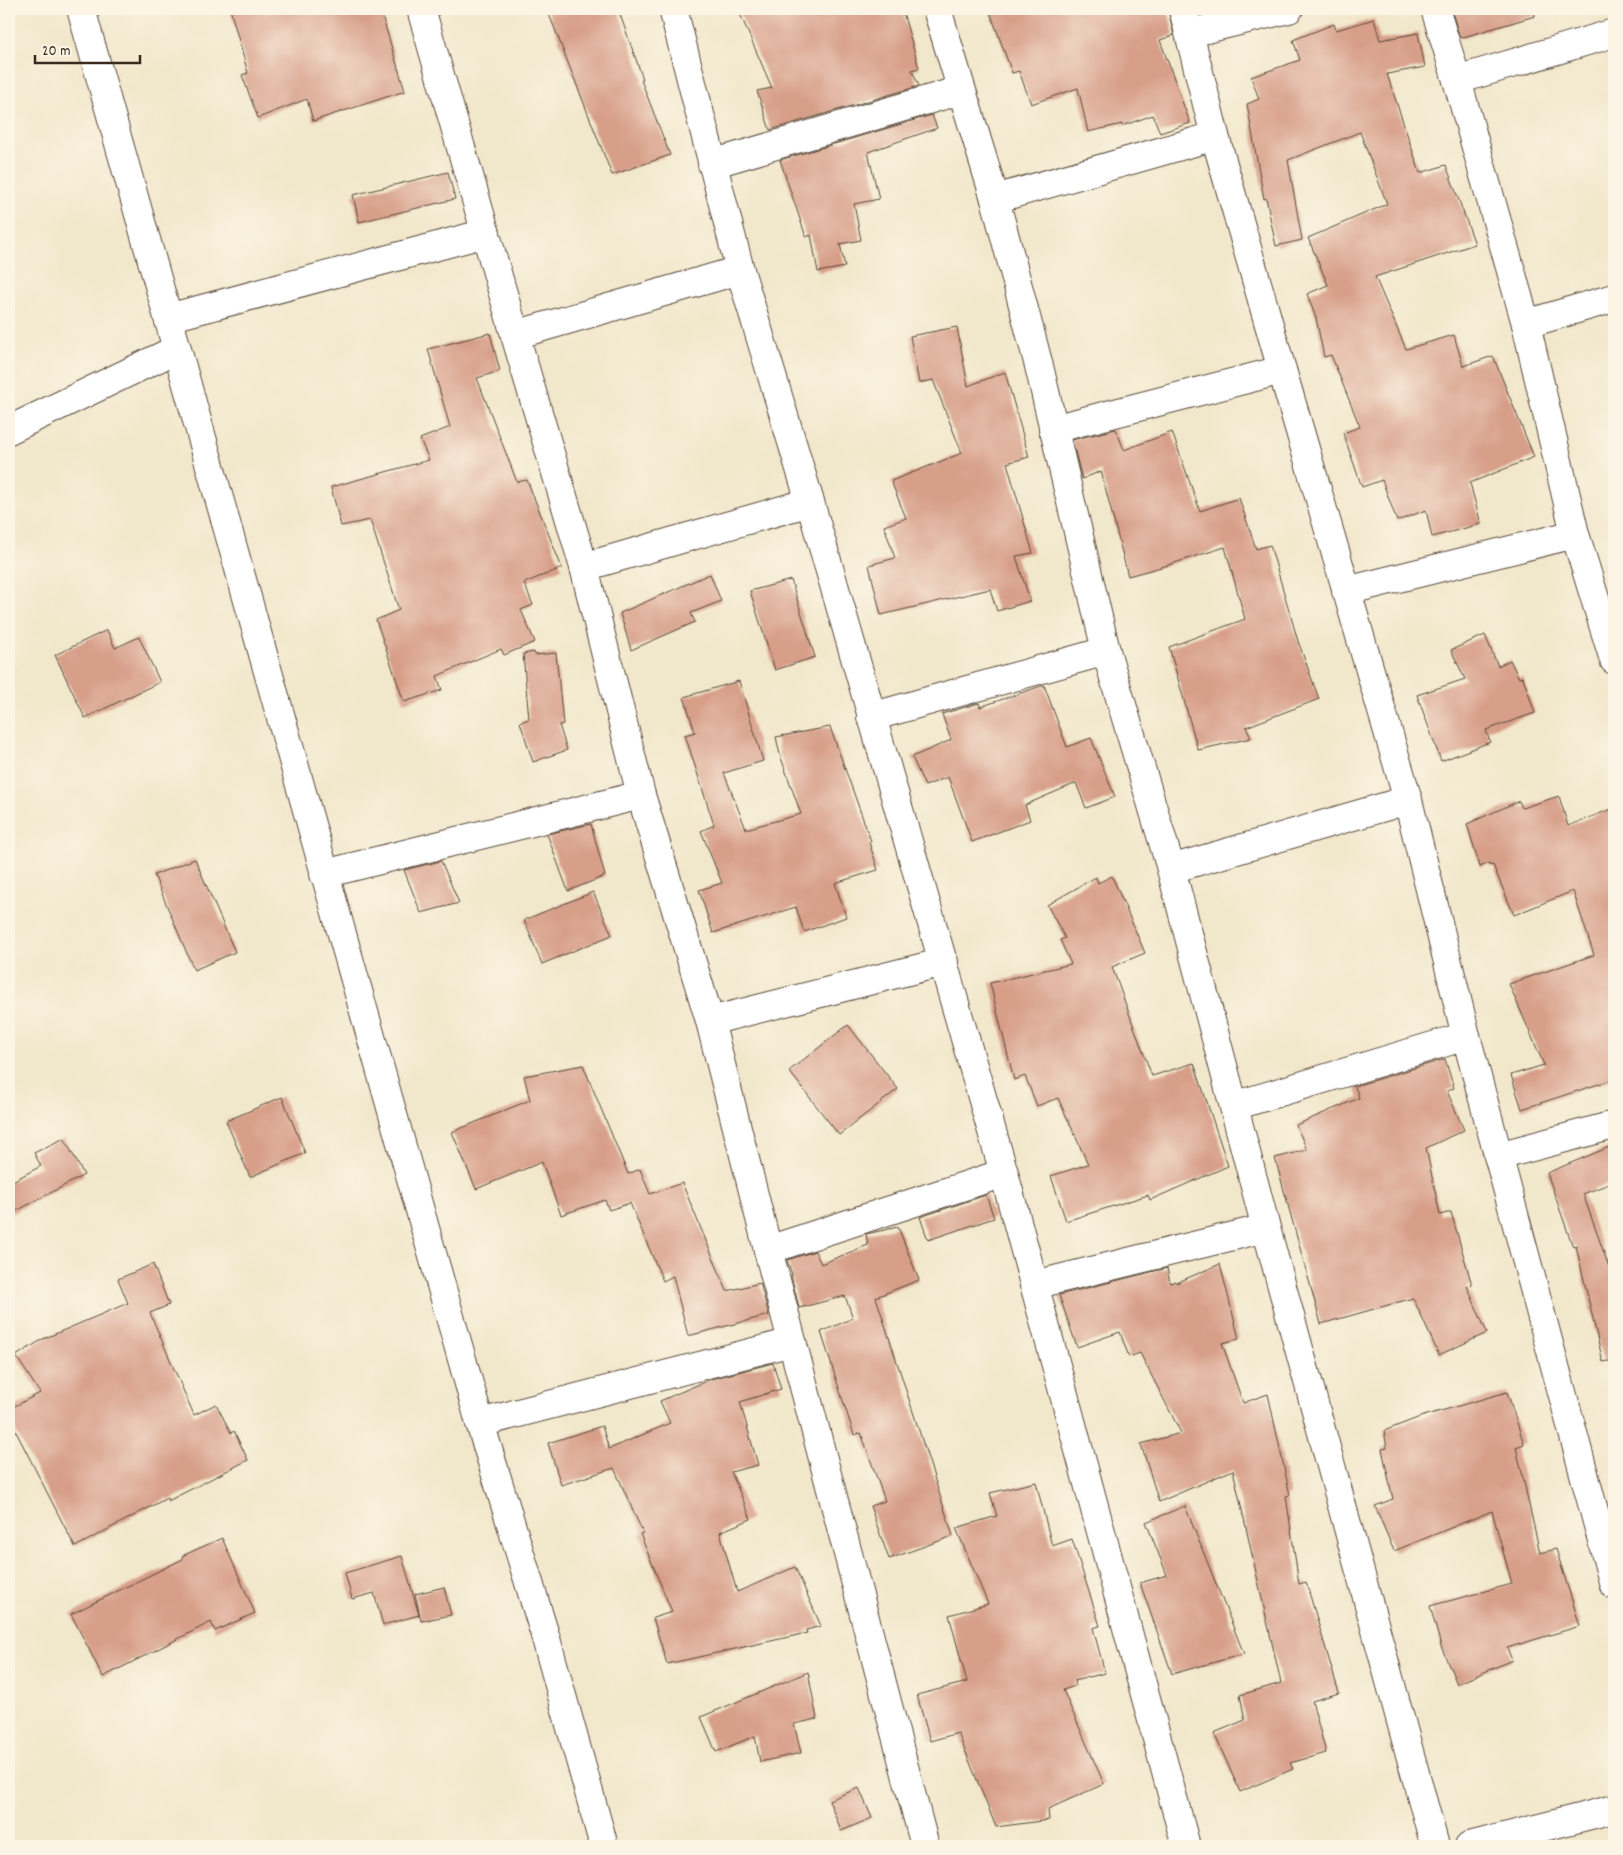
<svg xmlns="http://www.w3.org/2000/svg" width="1623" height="1855" viewBox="0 0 1623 1855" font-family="Dekko,sans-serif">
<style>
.building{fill:#d79e88}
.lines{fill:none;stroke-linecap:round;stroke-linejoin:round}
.minor-casing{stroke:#564638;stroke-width:30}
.minor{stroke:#fff;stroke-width:28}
</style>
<rect width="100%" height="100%" fill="#fcf5e5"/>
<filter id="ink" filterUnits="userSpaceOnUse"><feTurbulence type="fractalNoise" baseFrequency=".02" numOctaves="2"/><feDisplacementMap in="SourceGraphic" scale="10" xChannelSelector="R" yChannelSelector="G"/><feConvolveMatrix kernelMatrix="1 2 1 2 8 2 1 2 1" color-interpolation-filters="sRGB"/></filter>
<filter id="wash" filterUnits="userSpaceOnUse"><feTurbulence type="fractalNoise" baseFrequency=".0096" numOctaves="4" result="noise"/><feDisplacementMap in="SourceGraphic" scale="20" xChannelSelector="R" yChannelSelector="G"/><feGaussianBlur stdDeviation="1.12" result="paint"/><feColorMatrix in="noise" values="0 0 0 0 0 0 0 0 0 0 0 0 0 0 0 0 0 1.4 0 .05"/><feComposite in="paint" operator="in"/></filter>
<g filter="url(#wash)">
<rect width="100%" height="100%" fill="#f1e7cb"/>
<g id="blocks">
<g class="building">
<polygon points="230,9 380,9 405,91 313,121 307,99 258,118 242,75 248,73"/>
<polygon points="547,9 618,9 643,79 641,80 670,155 612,175"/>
<polygon points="738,9 902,9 919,68 912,70 919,86 770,130 757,91 772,88"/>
<polygon points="989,9 1168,9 1174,35 1160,40 1190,123 1160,133 1153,115 1122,126 1122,124 1088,132 1078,88 1031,104 1019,71 1012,73"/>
<polygon points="1451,9 1534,9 1535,16 1460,38"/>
<polygon points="1374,19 1380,40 1418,33 1425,67 1387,74 1420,173 1446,165 1475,244 1375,277 1406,349 1454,335 1463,366 1493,356 1534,457 1470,483 1481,524 1432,537 1426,510 1397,521 1382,480 1362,487 1343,433 1360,427 1331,355 1324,357 1316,318 1307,294 1328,285 1308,238 1387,204 1360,132 1288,160 1302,240 1276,246 1266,198 1264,199 1247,104 1259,99 1251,77 1300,60 1293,40 1334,24 1336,30"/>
<polygon points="932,115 937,128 868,152 879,199 854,204 861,240 840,244 845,267 818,272 811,235 806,237 780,160"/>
<polygon points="448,172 455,199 359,222 353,195"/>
<polygon points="957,327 968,386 1005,372 1029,457 1007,463 1033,553 1016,556 1030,601 997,611 990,589 881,615 869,565 895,558 884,526 906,518 891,481 962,453 933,380 919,383 910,336"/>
<polygon points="490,333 500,371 477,378 517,482 527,480 562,568 524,583 533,605 521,610 535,642 504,655 501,649 437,676 442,690 404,702 376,620 399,610 370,520 341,526 331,487 429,460 420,439 450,427 428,349"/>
<polygon points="1116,429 1124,450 1172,432 1200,511 1239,498 1256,549 1270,545 1298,641 1319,699 1246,727 1251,738 1198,750 1169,647 1245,619 1225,547 1165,566 1128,576 1101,471 1082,479 1072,440"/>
<polygon points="710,574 721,601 691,613 695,622 631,650 620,613"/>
<polygon points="791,580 815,657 775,670 750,591"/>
<polygon points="107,630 115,648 139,637 160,682 85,718 55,655"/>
<polygon points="1485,635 1498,666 1510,660 1519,678 1523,677 1535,713 1486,730 1490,742 1441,761 1417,695 1465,679 1451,650"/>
<polygon points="534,652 535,655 556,653 563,724 559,725 567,750 533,762 520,722 529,719 523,654"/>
<polygon points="739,681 763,761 724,773 746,829 801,814 780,755 776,737 830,727 871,841 869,842 878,870 835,883 846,917 804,932 796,907 713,933 699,890 722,883 701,831 714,825 685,735 695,732 684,697"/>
<polygon points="1044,685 1067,747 1091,738 1115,797 1086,808 1076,783 1025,805 1030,820 972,842 948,777 925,786 912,757 951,740 942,714 979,703 980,707"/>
<polygon points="1559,796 1568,826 1614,808 1614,1079 1522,1109 1511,1075 1544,1065 1509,984 1594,955 1573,891 1514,915 1493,865 1490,866 1489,863 1480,867 1467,824 1519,801 1522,808"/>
<polygon points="591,824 605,876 568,891 547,834"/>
<polygon points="195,859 235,952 194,970 154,875"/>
<polygon points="441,861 459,903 421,913 404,870"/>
<polygon points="1112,876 1145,953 1112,967 1152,1076 1194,1063 1228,1166 1150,1200 1148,1195 1066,1221 1051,1176 1088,1164 1058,1098 1037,1106 1025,1076 1014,1080 990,983 1071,964 1060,940 1065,938 1047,905 1096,877 1098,883"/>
<polygon points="593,892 612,935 542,964 524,920"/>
<polygon points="848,1025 898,1089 839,1135 789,1071"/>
<polygon points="1445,1059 1454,1088 1447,1091 1464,1130 1426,1148 1440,1215 1451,1212 1472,1285 1467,1286 1487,1333 1439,1355 1413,1298 1321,1324 1275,1158 1307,1150 1296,1125 1359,1098 1355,1086"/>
<polygon points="583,1065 628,1174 640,1169 650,1194 682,1183 727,1291 760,1283 769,1315 688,1336 673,1276 663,1281 630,1203 609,1210 605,1200 561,1215 542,1162 476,1189 452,1132 530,1100 524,1076"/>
<polygon points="282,1097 305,1153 250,1177 226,1121"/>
<polygon points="64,1138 84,1175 9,1215 9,1183 41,1166 34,1153"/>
<polygon points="1614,1145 1614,1182 1583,1194 1614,1281 1614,1360 1603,1362 1576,1246 1573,1247 1547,1173"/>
<polygon points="986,1195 994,1218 928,1240 920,1217"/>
<polygon points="898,1227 919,1280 876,1297 953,1536 889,1559 870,1506 885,1501 861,1433 854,1435 821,1332 853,1318 845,1296 799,1308 791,1275 792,1275 787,1260 815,1251 821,1264 868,1245 866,1234"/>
<polygon points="153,1264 169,1305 150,1313 194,1415 216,1404 231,1433 234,1431 248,1460 168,1501 167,1498 75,1547 9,1418 9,1409 40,1393 16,1356 43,1339 128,1303 118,1279"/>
<polygon points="1220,1264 1239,1339 1222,1343 1243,1403 1268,1394 1290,1495 1286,1496 1299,1584 1306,1582 1339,1693 1312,1701 1326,1753 1290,1763 1293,1769 1240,1792 1214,1733 1245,1720 1240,1695 1281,1683 1233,1470 1159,1502 1141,1444 1181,1433 1140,1353 1129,1357 1120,1332 1077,1347 1059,1295 1167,1268 1170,1283 1176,1281 1176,1283"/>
<polygon points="773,1363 781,1389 740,1402 758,1465 731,1472 751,1519 720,1532 737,1592 795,1567 821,1626 806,1630 807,1633 667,1664 653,1618 672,1612 640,1534 643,1533 614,1468 561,1485 548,1443 602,1426 609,1449 670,1423 660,1401 711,1379"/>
<polygon points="1507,1392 1524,1444 1516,1447 1540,1553 1556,1549 1580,1626 1507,1648 1512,1660 1457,1684 1441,1646 1430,1606 1512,1584 1492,1511 1394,1551 1375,1506 1393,1499 1382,1449 1387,1448 1384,1431 1420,1417"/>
<polygon points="1036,1482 1052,1546 1072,1539 1100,1626 1093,1628 1105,1673 1074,1681 1075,1686 1063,1690 1104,1784 1048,1809 1049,1820 996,1827 958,1733 930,1741 917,1695 967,1682 949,1615 988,1604 956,1528 997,1516 990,1493"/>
<polygon points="1185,1506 1244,1654 1172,1674 1140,1583 1167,1575 1146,1522"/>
<polygon points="222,1538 255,1613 215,1631 211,1622 103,1677 71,1614 183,1559 182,1556"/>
<polygon points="402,1556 419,1615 383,1625 374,1593 352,1599 345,1573"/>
<polygon points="444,1587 451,1615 421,1621 415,1594"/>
<polygon points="808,1672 817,1719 794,1724 801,1753 760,1762 755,1736 716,1752 701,1717"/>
<polygon points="859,1788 872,1818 841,1831 829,1800"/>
</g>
</g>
</g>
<g filter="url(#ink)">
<use href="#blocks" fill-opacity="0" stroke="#564638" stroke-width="1"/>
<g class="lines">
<defs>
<g id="minor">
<polyline points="81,9 480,1423 545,1635 604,1846"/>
<polyline points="421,9 515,335 584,567 641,795 710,1021 768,1250 925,1846"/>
<polyline points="673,9 740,270 810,502 1004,1173 1186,1846"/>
<polyline points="937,9 995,199 1039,366 1106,651 1171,869 1266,1228 1435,1846"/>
<polyline points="1183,9 1215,136 1282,370 1408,800 1466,1036 1614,1585"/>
<polyline points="1435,9 1457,80 1526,324 1575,534 1614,660"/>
<polyline points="1190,33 1289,9"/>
<polyline points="1457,80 1614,33"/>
<polyline points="712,164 961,90"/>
<polyline points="995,199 1215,136"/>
<polyline points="168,318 486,233"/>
<polyline points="1526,324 1614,298"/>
<polyline points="515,335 740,270"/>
<polyline points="1053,429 1282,370"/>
<polyline points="9,430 177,349"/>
<polyline points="584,567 810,502"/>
<polyline points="1346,591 1575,534"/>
<polyline points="871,717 1106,651"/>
<polyline points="1171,869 1408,800"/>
<polyline points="324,874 641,795"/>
<polyline points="710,1021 944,962"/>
<polyline points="1234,1106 1466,1036"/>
<polyline points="1498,1156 1614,1125"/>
<polyline points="768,1250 1004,1173"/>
<polyline points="1034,1285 1266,1228"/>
<polyline points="480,1423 792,1342"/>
<polyline points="1469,1846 1614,1809"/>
</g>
</defs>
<use href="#minor" class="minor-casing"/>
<use href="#minor" class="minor"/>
</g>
</g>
<rect width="1623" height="1855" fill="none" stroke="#fcf5e5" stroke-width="30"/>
<path d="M35 55v8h105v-8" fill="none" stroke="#3b2a1e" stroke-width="2.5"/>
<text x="42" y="55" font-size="15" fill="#3b2a1e" stroke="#fcf5e5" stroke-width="4" paint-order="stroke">20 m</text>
</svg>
